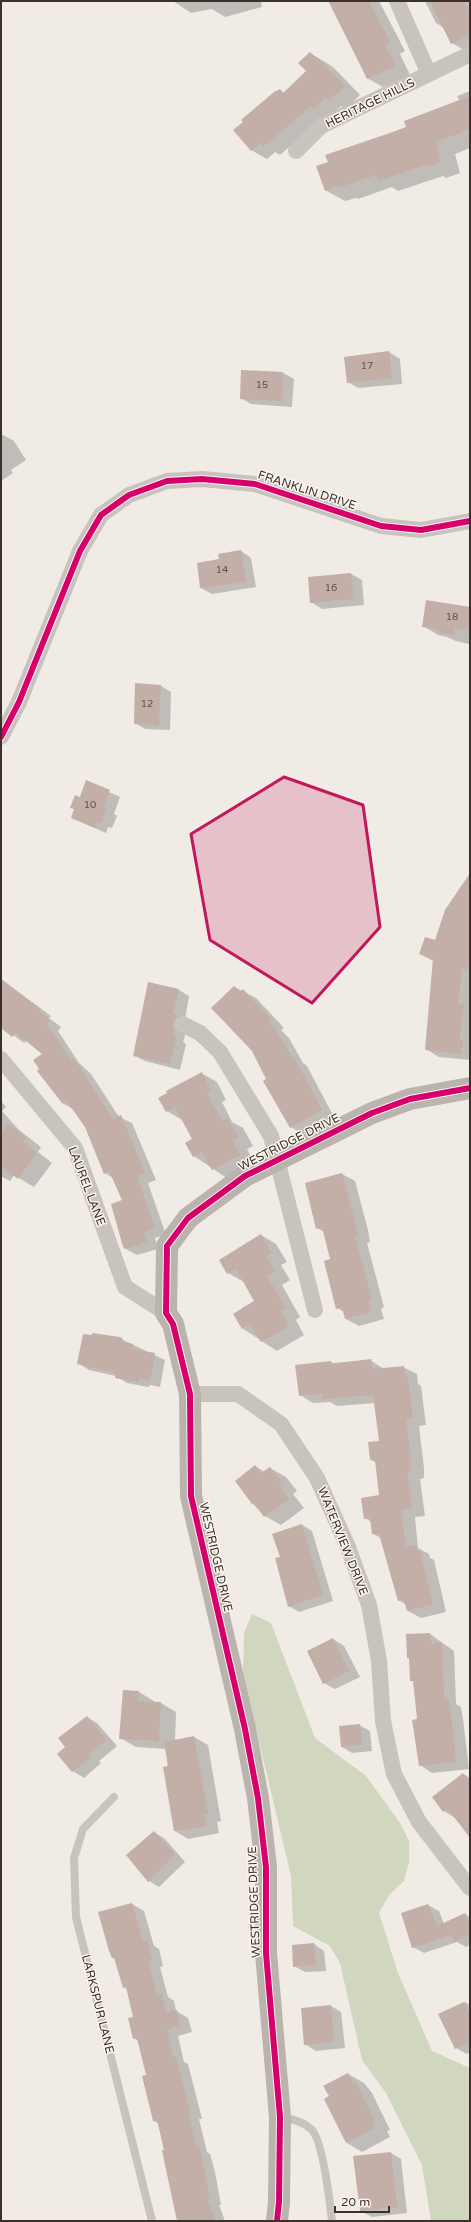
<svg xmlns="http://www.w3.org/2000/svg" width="471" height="2222" viewBox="0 0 471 2222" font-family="'Varela Round',sans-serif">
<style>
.green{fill:#d1d6bf}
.shadow{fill:#0003}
.building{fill:#c3afa7}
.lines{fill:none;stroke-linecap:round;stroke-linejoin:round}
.lane{stroke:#c9c3be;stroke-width:8}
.street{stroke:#c9c3be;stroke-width:16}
.secondary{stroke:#bab3ae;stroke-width:22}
.cycleway-casing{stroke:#fbf5ee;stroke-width:8}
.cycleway{stroke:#d6006c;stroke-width:6}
.marked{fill:#c2185b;fill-opacity:0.2;stroke:#c2185b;stroke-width:3;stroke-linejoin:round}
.labels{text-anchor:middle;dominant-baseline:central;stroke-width:3;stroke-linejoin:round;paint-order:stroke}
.number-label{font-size:10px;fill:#5d504a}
.street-label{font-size:12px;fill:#3b302b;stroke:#fbf5ee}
</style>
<rect width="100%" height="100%" fill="#f0ebe5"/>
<polygon class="green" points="252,1614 271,1623 315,1738 366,1776 400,1823 409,1841 409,1862 404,1881 389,1895 379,1913 398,1973 432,2051 470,2068 470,2221 431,2221 422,2165 386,2093 362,2060 340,1963 330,1946 293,1926 291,1876 243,1674 244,1633"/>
<g class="shadow">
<polygon points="173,1 261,1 262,7 225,17 212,9 191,13"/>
<polygon points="328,1 379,1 405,51 400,54 410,75 383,87 367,78"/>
<polygon points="425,1 470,1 470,51 467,52 452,43 444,28 436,23"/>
<polygon points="310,53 333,67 360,95 346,109 341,106 329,117 326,115 280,155 275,152 267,159 251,150 280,90 284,93 307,71"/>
<polygon points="470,91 470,148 455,154 460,173 446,178 443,176 398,191 392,187 358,199 356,198 345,201 325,190 329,162 408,128 460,101 457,96"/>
<polygon points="389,352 400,359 402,384 358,388 348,382"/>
<polygon points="283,373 294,379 292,407 251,404 241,398"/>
<polygon points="3,435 14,441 26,460 11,470 13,473 1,481 1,436"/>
<polygon points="241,551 251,558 256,587 212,594 201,588 198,563 220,560"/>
<polygon points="351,574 362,580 364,605 322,609 311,602 309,578"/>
<polygon points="470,608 469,644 456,641 447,637 438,635 423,626"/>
<polygon points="161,686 171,692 170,730 145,729 135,723"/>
<polygon points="87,782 120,797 114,814 117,816 112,828 108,827 106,833 72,818"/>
<polygon points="470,875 470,1060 439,1057 426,1049 433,961 420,954 436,941"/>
<polygon points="1,979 51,1016 49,1018 61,1027 58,1031 79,1063 91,1074 119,1117 132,1123 156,1180 148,1183 166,1235 155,1238 158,1249 137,1255 126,1249 123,1201 113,1178 105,1173 86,1126 73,1109 62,1103 44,1054 27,1040 24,1043 1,1026"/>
<polygon points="235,987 256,998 284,1028 281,1030 289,1038 303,1063 307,1066 334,1117 304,1135 291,1127 268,1079"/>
<polygon points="179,990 189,996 183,1031 185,1036 183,1042 186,1044 180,1070 145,1061 134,1055"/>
<polygon points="201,1073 217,1082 226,1100 222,1102 232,1122 243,1128 253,1146 247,1149 255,1164 228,1179 194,1156 194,1139 182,1120 167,1111"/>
<polygon points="1,1101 6,1107 2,1111 19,1130 41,1147 38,1152 52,1163 34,1187 14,1175 10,1181 1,1176"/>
<polygon points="342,1174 355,1181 368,1230 370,1242 367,1243 384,1307 381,1309 384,1319 359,1326 346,1319 344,1312 337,1308 331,1260 324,1232 317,1228"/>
<polygon points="261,1235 276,1244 287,1262 281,1265 290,1280 282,1285 300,1317 296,1320 304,1335 277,1351 242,1328 242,1308 255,1301 244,1282 228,1273"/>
<polygon points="119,1338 165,1360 160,1387 150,1385 149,1387 127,1383 116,1376 89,1370 78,1363"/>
<polygon points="370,1360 384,1369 403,1367 417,1374 418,1384 421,1386 426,1425 419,1426 424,1468 424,1478 420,1479 425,1516 415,1517 418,1548 429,1554 430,1558 434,1560 446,1612 421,1618 408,1611 406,1605 399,1600 381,1538 373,1534 372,1522 365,1518 380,1496 377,1463 371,1460 381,1441 375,1403 337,1406 330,1402 313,1403 300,1395 296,1366"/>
<polygon points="255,1466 265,1472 270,1468 286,1477 297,1491 293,1494 304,1508 281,1525 265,1516 252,1503"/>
<polygon points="302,1525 312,1531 333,1601 299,1612 289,1606 281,1557"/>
<polygon points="430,1634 454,1651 456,1704 461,1707 463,1719 469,1769 432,1773 420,1765 418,1720 414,1682 411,1680"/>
<polygon points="333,1639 344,1646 360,1677 335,1689 324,1683"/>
<polygon points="139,1692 154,1701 154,1703 161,1703 176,1712 175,1741 194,1737 208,1745 221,1821 217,1822 219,1833 188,1839 175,1831 166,1749 136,1747 120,1738"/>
<polygon points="87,1717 97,1723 117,1746 99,1761 101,1763 84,1778 73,1771 58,1754 67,1747 59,1738"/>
<polygon points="359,1725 370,1731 372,1751 352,1753 342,1747"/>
<polygon points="463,1774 470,1778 470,1836 455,1818 444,1811 433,1797"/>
<polygon points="154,1832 165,1839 185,1862 159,1887 149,1881"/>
<polygon points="132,1904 144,1911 154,1946 159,1949 163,1966 160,1967 168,1997 174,2001 176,2011 188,2018 192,2032 178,2036 184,2062 188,2064 202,2119 199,2119 207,2152 210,2154 215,2172 221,2205 219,2205 225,2221 183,2221 158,2123 154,2121 147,2076 138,2041 134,2038 134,2017 127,1989 124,1987"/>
<polygon points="428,1905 439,1911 444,1924 465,1914 470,1917 470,1945 466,1947 457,1942 424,1953 413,1947"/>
<polygon points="314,1944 324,1951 326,1971 305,1972 294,1966"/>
<polygon points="465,2002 470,2005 470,2052 467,2054 456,2048 440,2015"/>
<polygon points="331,2006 341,2012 345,2048 316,2051 305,2044"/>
<polygon points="348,2074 364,2083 372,2093 390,2130 387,2131 390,2137 362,2152 347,2143 330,2097"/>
<polygon points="391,2153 401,2159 407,2213 372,2217 361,2211 354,2157"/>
</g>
<g class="building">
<polygon points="329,1 369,1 390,42 385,45 395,66 367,79"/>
<polygon points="430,1 464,1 470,13 470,34 451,44"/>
<polygon points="310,52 316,58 317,57 345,86 329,101 326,97 313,109 311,106 263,147 260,143 251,151 233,130 243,122 241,120 274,92 280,89 283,93 306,71 298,63"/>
<polygon points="470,96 470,129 436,142 441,162 425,167 425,165 385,179 378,180 376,175 338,188 337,186 325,191 316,166 328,162 325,155 390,133 391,134 390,133 406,127 404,121"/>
<polygon points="389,351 392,378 347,383 344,357"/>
<polygon points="241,370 283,372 282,401 240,399"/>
<polygon points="241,550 246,582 200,588 197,563 219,559 218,554"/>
<polygon points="351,573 354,599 310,603 308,577"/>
<polygon points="426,600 470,607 470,628 467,627 466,630 455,628 454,635 439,633 440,630 422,627"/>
<polygon points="135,683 161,685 159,725 134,724"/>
<polygon points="86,780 110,790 103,807 106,809 101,823 97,822 95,828 71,818 74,809 70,808 75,795 80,797"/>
<polygon points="470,873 470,960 467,970 462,968 458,1004 464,1005 459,1040 463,1040 461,1054 425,1050 433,959 419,954 425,937 435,940 445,910"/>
<polygon points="1,979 40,1009 39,1011 50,1020 47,1024 71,1060 73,1058 79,1066 113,1119 121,1115 145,1173 137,1177 155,1228 144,1232 147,1242 125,1249 123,1247 111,1204 122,1200 109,1171 104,1174 85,1127 66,1100 62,1103 37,1071 39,1069 33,1060 42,1054 16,1033 12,1037 1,1028"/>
<polygon points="148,982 179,989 173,1013 178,1015 173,1024 174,1029 173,1036 176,1037 170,1064 133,1056"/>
<polygon points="234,986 240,992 243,989 272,1020 269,1022 276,1030 293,1058 294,1057 322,1110 290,1128 263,1081 266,1079 252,1051 211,1008"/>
<polygon points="202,1072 211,1091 207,1093 222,1121 227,1118 238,1137 232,1140 240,1155 212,1170 202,1152 193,1157 185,1143 192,1139 175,1107 166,1112 158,1098 167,1093 166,1091"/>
<polygon points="8,1124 26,1137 23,1142 37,1153 18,1179 1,1166 1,1134"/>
<polygon points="342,1173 355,1222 358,1235 355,1236 372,1300 368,1301 371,1312 345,1319 342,1307 336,1309 324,1261 330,1259 322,1227 316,1229 305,1183"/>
<polygon points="261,1234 272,1253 266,1256 275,1271 267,1276 286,1308 281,1311 289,1326 261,1342 250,1324 242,1329 233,1314 254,1301 236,1269 227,1274 219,1260"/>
<polygon points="92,1333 120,1337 123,1339 123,1342 133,1344 132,1349 155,1353 150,1381 139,1379 138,1382 115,1378 116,1373 77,1364 83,1334 92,1335"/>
<polygon points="371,1359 372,1369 404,1366 405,1377 408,1377 413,1418 406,1419 411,1460 409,1460 411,1471 407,1472 412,1508 401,1510 406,1547 416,1545 417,1551 420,1551 433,1604 407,1611 404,1600 398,1601 379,1534 372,1534 370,1518 364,1519 361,1498 379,1495 375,1460 370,1460 368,1442 379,1441 373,1395 323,1399 322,1394 299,1396 295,1365 331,1361 332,1364"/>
<polygon points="255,1465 261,1473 270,1467 282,1482 278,1484 289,1499 264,1517 254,1503 252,1504 235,1481"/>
<polygon points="302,1524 323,1595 288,1607 275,1558 280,1557 272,1534"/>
<polygon points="430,1633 431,1643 442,1642 444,1699 448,1698 451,1712 456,1762 419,1766 412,1720 417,1719 413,1681 410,1681 409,1658 407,1658 406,1634"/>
<polygon points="333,1638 349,1671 323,1684 307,1651"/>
<polygon points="123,1690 139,1691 138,1701 161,1702 159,1741 119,1739"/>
<polygon points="87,1716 106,1740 89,1754 91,1757 72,1772 57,1754 65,1747 58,1738"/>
<polygon points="360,1724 362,1745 341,1747 339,1726"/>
<polygon points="194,1736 208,1814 204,1814 206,1826 174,1831 163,1767 168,1766 164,1742"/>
<polygon points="463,1773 470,1782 470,1838 448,1809 443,1812 432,1797"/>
<polygon points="154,1831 175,1855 148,1882 126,1855"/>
<polygon points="132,1903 143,1941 147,1941 152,1960 148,1960 157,1994 162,1993 166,2012 177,2010 180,2025 167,2029 173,2057 176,2056 190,2112 188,2113 196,2146 199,2146 203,2164 210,2198 207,2199 216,2221 177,2221 165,2165 162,2150 164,2150 157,2120 153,2121 142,2076 146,2075 137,2038 133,2039 128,2018 133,2017 126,1987 123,1988 114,1958 112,1958 109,1951 98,1912"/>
<polygon points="428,1904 437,1926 465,1913 470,1924 470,1934 454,1942 451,1935 412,1948 401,1913"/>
<polygon points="314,1943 316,1965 293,1967 292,1945"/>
<polygon points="464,2002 470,2015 470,2041 455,2049 438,2014"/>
<polygon points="331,2005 334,2042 304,2045 301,2008"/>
<polygon points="348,2073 354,2084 356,2083 375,2121 372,2122 375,2128 346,2143 324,2099 329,2096 323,2086"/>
<polygon points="391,2152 397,2207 360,2211 353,2156"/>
</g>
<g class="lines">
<g class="lane">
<polyline points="114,1797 83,1829 74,1858 76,1917 152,2221"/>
<path d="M280 2117C292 2119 302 2121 311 2129 323 2139 330 2204 332 2221"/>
</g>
<g class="street">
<polyline points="397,1 429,74"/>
<polyline points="296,151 321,126 470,54"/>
<polyline points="1,737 19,702 80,551 101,515 129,495 167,481 202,479 255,484 381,526 421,530 470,521"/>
<polyline points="182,1024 200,1033 220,1052 271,1136 315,1310"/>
<polyline points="1,1059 75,1148 125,1287 166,1313"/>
<polyline points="190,1394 238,1394 281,1424 317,1478 348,1547 369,1605 379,1661 383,1721 394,1774 419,1822 470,1888"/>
</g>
<polyline class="secondary" points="277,2221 279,2202 280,2117 266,1953 266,1867 258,1798 245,1729 191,1496 190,1394 173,1324 166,1313 167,1246 188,1218 245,1176 372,1113 410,1099 470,1088"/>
<defs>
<g id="cycleway">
<polyline points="1,737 19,702 80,551 101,515 129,495 167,481 202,479 255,484 381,526 421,530 470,521"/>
<polyline points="277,2221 279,2202 280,2117 266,1953 266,1867 258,1798 245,1729 191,1496 190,1394 173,1324 166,1313 167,1246 188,1218 245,1176 372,1113 410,1099 470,1088"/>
</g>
</defs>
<use href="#cycleway" class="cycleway-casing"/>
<use href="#cycleway" class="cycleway"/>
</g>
<path class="marked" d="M284 777 363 805 380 927 312 1003 210 940 191 834Z"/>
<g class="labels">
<g class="number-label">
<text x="367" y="366">17</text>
<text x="262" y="385">15</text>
<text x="222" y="570">14</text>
<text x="331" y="588">16</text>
<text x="452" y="617">18</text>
<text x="147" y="704">12</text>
<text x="90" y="805">10</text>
</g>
<g class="street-label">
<text transform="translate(370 103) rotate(-26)">HERITAGE HILLS</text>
<text transform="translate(307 490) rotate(18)">FRANKLIN DRIVE</text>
<text transform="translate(289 1142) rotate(-27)">WESTRIDGE DRIVE</text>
<text transform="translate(87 1186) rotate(69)">LAUREL LANE</text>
<text transform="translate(343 1541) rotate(68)">WATERVIEW DRIVE</text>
<text transform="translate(216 1557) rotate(77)">WESTRIDGE DRIVE</text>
<text transform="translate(254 1902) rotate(-92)">WESTRIDGE DRIVE</text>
<text transform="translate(98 2004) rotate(76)">LARKSPUR LANE</text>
</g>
</g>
<rect width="471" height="2222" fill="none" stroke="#3b302b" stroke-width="4"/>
<path d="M335 2206v6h54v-6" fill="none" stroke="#3b302b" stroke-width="2"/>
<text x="341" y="2206" font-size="12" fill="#3b302b" stroke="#fbf5ee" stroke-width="3" paint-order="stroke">20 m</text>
</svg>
